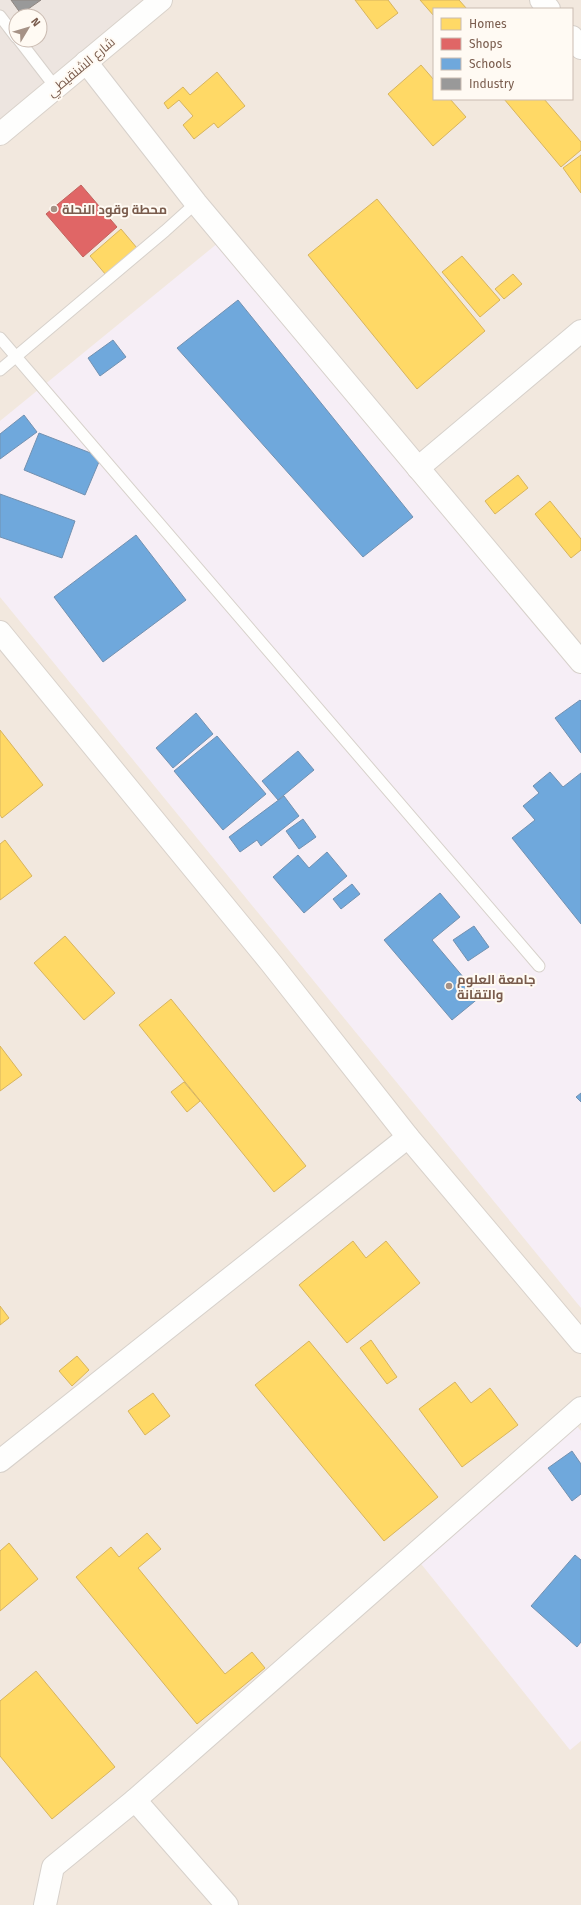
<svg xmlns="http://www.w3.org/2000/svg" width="581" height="1905" viewBox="0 0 581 1905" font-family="'Fira Sans',Cairo,sans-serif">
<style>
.residential{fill:#f2e8de;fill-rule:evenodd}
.industrial{fill:#ede5e0;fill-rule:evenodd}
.education{fill:#f6eef6}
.homes{fill:#ffd966;stroke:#d7b45e}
.shops{fill:#e06666;stroke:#c1635e}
.schools{fill:#6fa8dc;stroke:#7291b1}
.industry{fill:#999;stroke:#908782}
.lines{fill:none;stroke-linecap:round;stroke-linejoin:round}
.lane-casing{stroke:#d7d1cb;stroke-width:13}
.street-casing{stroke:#d7d1cb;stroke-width:24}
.secondary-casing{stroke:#d9d2cb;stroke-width:24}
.lane{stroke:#fefefd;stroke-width:11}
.street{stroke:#fefefd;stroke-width:22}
.secondary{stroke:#fefefd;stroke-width:22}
.poi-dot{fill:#a69286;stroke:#fffaf3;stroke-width:1.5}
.labels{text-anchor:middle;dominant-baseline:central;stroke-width:4;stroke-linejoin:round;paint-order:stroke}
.street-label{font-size:13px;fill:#7a5c4d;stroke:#fffaf3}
.poi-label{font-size:13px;font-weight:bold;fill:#7a5c4d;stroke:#fffaf3;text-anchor:start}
</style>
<rect width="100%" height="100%" fill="#f9f5f0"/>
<path class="residential" d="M0 0H581V1905H0ZM434 9H572V99H434ZM16 16H40V40H16Z"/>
<path class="industrial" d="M0 0H160L0 136ZM16 16H40V40H16Z"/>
<g class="education">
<polygon points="229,234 581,664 581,1308 0,597 0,421"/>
<polygon points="576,1425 581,1431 581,1741 570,1750 414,1555"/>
</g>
<g class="homes">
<polygon points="355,0 388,0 398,13 377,29"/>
<polygon points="420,0 459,0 467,9 434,9 434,16"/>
<polygon points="421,65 434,80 434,99 450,99 466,117 433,146 388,94"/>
<polygon points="217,72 245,106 218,128 214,123 194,139 183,125 193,116 179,100 168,109 164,103 183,87 190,95"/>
<polygon points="504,99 544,99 581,142 581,150 561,167"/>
<polygon points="581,155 581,193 563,168"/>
<polygon points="377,199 485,331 417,389 308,255"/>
<polygon points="121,229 137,248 106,275 90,256"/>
<polygon points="462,256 500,300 480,317 442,272"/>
<polygon points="513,274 522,284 504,299 495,289"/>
<polygon points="518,475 528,488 495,514 485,501"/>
<polygon points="550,501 581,539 581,550 571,558 535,514"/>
<polygon points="0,730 43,785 2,818 0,815"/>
<polygon points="5,840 32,876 0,900 0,844"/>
<polygon points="65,936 115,993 84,1020 34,963"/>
<polygon points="171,999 306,1166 274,1192 139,1025"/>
<polygon points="0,1046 22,1075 0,1091"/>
<polygon points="184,1082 200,1101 187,1112 171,1092"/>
<polygon points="353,1241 366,1258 386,1241 420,1283 347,1343 299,1285"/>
<polygon points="0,1306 9,1318 0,1325"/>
<polygon points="371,1340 397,1377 387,1384 360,1348"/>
<polygon points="309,1341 438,1497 384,1541 255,1385"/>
<polygon points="77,1356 89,1370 72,1386 59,1371"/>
<polygon points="455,1382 471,1403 490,1388 518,1425 462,1467 419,1409"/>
<polygon points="153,1393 170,1416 145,1435 128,1411"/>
<polygon points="147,1533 161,1549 138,1568 225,1674 252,1652 265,1668 197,1724 76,1577 111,1547 119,1557"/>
<polygon points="9,1543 38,1579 0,1611 0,1551"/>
<polygon points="36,1671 115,1767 52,1819 0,1756 0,1701"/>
</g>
<polygon class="shops" points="81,185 117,227 83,257 46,214"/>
<g class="schools">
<polygon points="238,300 413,517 363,557 177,348"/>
<polygon points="113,340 126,357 100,376 88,358"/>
<polygon points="24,415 37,432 0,459 0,434"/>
<polygon points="39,433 101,457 85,495 24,470"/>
<polygon points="0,494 75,521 62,558 0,537"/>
<polygon points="136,535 186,600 103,662 54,597"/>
<polygon points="580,700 581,701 581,753 555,718"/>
<polygon points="196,713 213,734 173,768 156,748"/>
<polygon points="217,736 266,794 223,830 174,771"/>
<polygon points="298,751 314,770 278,800 262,781"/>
<polygon points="550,772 563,787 581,773 581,924 512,838 535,820 523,806 539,793 533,786"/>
<polygon points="284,796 299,816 261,846 257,840 240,852 229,837"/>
<polygon points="303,819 316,837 299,849 286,831"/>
<polygon points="327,852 347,876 304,913 273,877 298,855 309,868"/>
<polygon points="352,884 360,894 341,909 333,899"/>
<polygon points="440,893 460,917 432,940 480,997 452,1020 384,940"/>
<polygon points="474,926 489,947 468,961 453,940"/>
<polygon points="581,1093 581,1102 576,1097"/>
<polygon points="572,1451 581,1464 581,1494 572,1501 548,1468"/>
<polygon points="575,1555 581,1560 581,1642 577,1647 531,1606"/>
</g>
<polygon class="industry" points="11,0 41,0 21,14"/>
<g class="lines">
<defs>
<g id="lane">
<polyline points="0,16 16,37"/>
<polyline points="19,40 56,88"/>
<polyline points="0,338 539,966"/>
<polyline points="0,370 165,231 196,203"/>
</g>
<g id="street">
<polyline points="541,0 549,9"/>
<polyline points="572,37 581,48"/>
<polyline points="86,62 196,203 581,662"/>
<polyline points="418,468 581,331"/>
<polyline points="0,1461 408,1137"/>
<polyline points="135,1800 227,1905"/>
<polyline points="45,1905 53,1867 135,1800 581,1408"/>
</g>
<g id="secondary">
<polyline points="0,134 161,0"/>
<polyline points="0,632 271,963 408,1137 581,1342"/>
</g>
</defs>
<use href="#lane" class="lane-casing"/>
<use href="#street" class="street-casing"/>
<use href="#secondary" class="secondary-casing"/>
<use href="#lane" class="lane"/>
<use href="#street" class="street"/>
<use href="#secondary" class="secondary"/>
</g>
<g class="poi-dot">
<circle cx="54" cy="209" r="4"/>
<circle cx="449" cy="986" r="4"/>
</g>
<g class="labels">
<g class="street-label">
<text transform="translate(81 67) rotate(-40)">شارع الشنقيطي</text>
</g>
<g class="poi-label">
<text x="62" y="209">محطة وقود النحلة</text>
<text x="457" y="979">جامعة العلوم<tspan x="457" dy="15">والتقانة</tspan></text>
</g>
</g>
<rect x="433" y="8" width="140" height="92" fill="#fffaf3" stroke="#cabbb1"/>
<rect x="441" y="18" width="20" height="12" fill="#ffd966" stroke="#cabbb1"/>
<text x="469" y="28" font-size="12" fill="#7a5c4d">Homes</text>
<rect x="441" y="38" width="20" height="12" fill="#e06666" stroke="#cabbb1"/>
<text x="469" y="48" font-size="12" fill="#7a5c4d">Shops</text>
<rect x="441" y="58" width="20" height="12" fill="#6fa8dc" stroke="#cabbb1"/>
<text x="469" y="68" font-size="12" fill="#7a5c4d">Schools</text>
<rect x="441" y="78" width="20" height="12" fill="#999999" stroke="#cabbb1"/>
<text x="469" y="88" font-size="12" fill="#7a5c4d">Industry</text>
<g transform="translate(28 28) rotate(52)"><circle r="19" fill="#fffaf3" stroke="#cabbb1"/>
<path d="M0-3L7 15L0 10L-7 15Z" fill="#a69286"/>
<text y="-6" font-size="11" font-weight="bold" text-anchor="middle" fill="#7a5c4d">N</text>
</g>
</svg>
